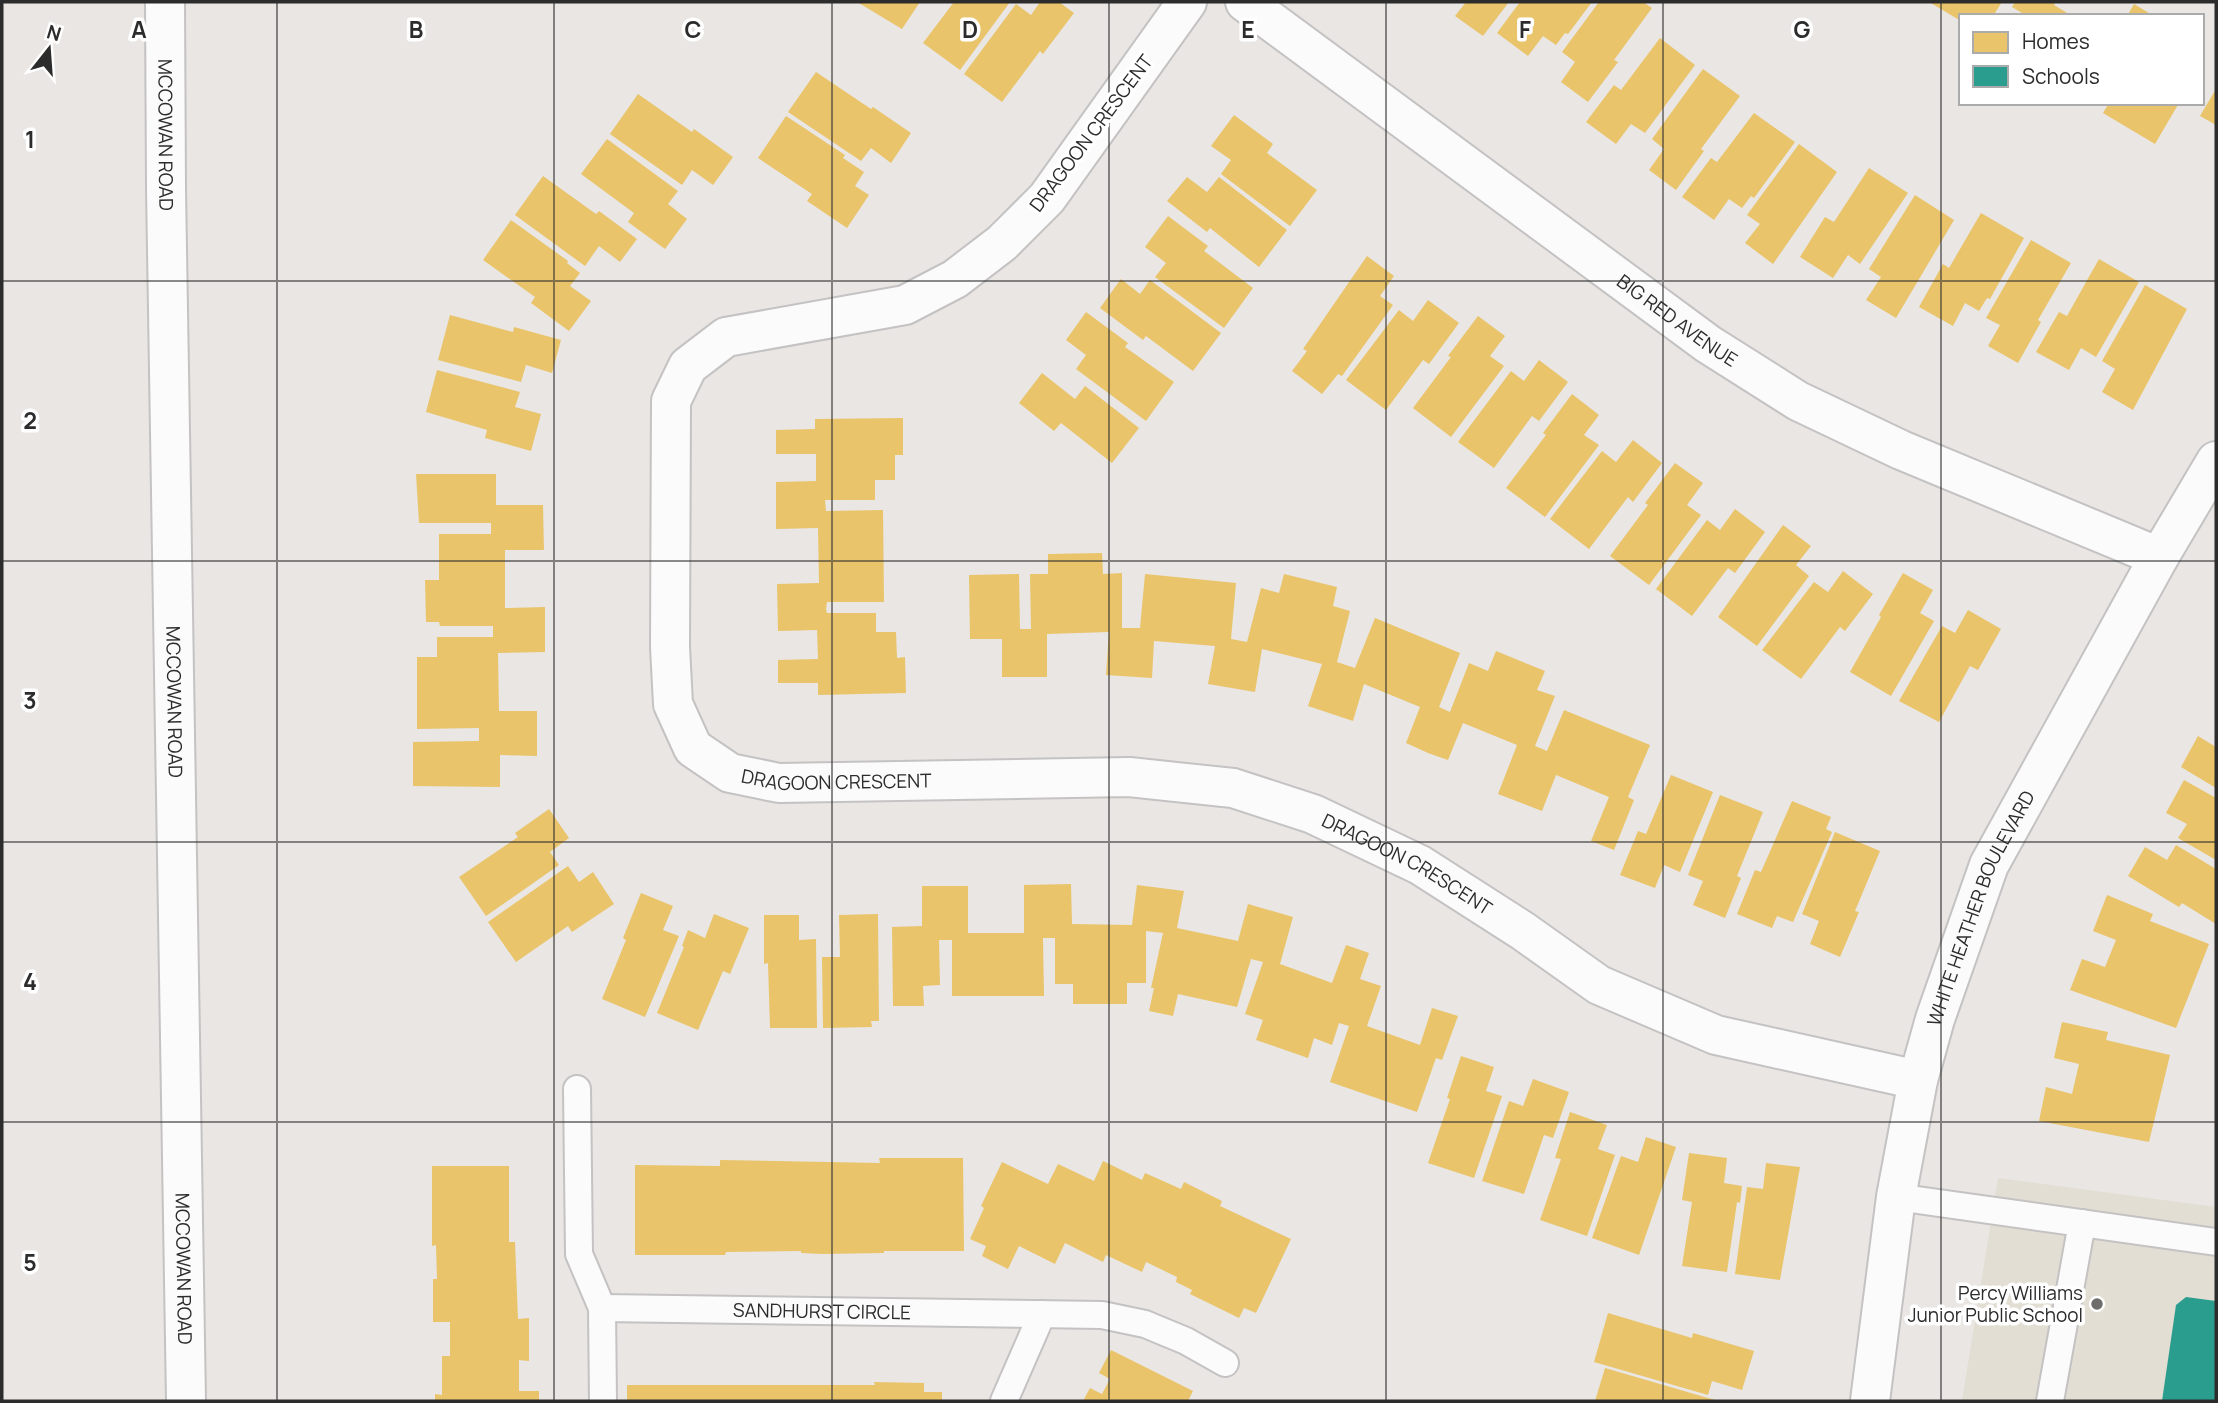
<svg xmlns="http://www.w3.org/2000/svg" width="2218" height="1403" viewBox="0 0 2218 1403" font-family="Manrope,sans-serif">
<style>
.education{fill:#e2ded3}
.homes{fill:#e9c46a}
.schools{fill:#2a9d8f}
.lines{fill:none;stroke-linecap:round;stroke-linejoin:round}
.lane-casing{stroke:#c4c2c2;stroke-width:30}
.street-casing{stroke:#c4c2c2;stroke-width:42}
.secondary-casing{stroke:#c4c2c2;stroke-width:42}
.lane{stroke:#fcfbfb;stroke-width:26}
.street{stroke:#fcfbfb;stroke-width:38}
.secondary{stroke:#fcfbfb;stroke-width:38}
.grid{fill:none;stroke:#2c2c2c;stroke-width:2;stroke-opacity:0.55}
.poi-dot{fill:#6e6d6c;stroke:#fff;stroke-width:2.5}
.labels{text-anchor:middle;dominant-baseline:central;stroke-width:7;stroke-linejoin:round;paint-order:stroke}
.street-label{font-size:19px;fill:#2c2c2c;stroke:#fff}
.poi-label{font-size:19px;fill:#2c2c2c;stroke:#fff;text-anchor:end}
.grid-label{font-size:23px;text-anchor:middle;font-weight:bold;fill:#2c2c2c;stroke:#fff;stroke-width:7;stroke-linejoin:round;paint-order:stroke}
</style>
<rect width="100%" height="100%" fill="#e9e6e3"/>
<polygon class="education" points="1998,1178 2216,1207 2216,1401 1962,1401"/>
<g class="homes">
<polygon points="857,2 920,2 902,29"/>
<polygon points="954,2 1010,2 960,70 923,43"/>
<polygon points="1040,2 1059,2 1074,13 1043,54 1040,51 1002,102 964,74 1016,4 1031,15"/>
<polygon points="1466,2 1509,2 1483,36 1455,16"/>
<polygon points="1520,2 1592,2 1568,34 1565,33 1556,45 1543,36 1528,56 1497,33"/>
<polygon points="1599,2 1643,2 1652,8 1614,60 1618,62 1588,102 1561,82 1575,62 1562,52"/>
<polygon points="1929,2 2002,2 1993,16 1961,16 1961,21"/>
<polygon points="2015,2 2056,2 2054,5 2072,16 2027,16 2012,7"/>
<polygon points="2134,4 2154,16 2127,16"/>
<polygon points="1660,38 1695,65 1645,133 1631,124 1616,144 1586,122 1614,85 1621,90"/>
<polygon points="1703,69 1740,96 1701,149 1704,151 1676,190 1649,170 1664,149 1652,139"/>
<polygon points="816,72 871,109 873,107 911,133 891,163 871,148 861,161 788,112"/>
<polygon points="2216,89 2216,125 2200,116"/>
<polygon points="638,94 692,132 694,129 733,157 713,185 692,170 682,185 610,134"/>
<polygon points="2109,103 2179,103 2155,144 2103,113"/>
<polygon points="1754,113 1795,142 1754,198 1751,196 1742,208 1729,199 1714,220 1682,197 1711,158 1717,162"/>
<polygon points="1234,115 1273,144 1267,153 1317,190 1290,226 1221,174 1231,160 1211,146"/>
<polygon points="786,116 845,155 843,158 864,172 855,186 869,195 847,228 807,201 812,194 758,158"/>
<polygon points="607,139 678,191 668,204 687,219 665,249 628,222 634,213 581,174"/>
<polygon points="1799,144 1837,172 1773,264 1745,243 1760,224 1747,215"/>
<polygon points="1869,168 1908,193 1860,264 1848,255 1833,278 1800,257 1825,217 1834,222"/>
<polygon points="543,176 596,214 599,211 637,239 620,262 599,246 585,266 515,215"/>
<polygon points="1187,177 1207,192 1219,177 1287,230 1259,267 1210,228 1207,232 1167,201"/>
<polygon points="1915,195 1954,220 1896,318 1866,300 1881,277 1869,269"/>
<polygon points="1981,213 2024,238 1990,299 1987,298 1979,311 1965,303 1953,326 1919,307 1943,264 1949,268"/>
<polygon points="1168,216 1208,246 1204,251 1253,288 1224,328 1155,277 1166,263 1145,247"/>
<polygon points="511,220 568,261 567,263 580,273 570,286 591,301 569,331 531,303 535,297 483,260"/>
<polygon points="2031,240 2071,263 2038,320 2041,322 2018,363 1988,346 2000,325 1986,318"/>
<polygon points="1367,256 1394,276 1380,296 1393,305 1342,376 1338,374 1322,394 1292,371 1307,351 1303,349"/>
<polygon points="2099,259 2139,282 2096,357 2081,348 2069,370 2036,352 2059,312 2067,316"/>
<polygon points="1121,279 1140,294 1150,280 1221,333 1193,371 1146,336 1143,340 1100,308"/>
<polygon points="2145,285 2187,309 2133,410 2102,392 2115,369 2102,361"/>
<polygon points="1428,300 1459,323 1429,364 1423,360 1386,410 1346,380 1399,310 1413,321"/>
<polygon points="1086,312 1128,343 1125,347 1174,382 1146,421 1076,369 1086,355 1066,340"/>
<polygon points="450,315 513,332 514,327 561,340 552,373 526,365 521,382 438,360"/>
<polygon points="1478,316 1505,336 1490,356 1504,366 1451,437 1413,408 1451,357 1448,356"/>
<polygon points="1539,360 1568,382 1539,421 1532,416 1494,468 1458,442 1511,371 1524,381"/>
<polygon points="437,370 520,392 515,407 541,414 531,451 485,438 487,430 426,412"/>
<polygon points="1042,373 1075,399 1085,386 1139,428 1112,463 1061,423 1054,431 1019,403"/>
<polygon points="1572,394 1599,415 1584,435 1599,445 1545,517 1506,488 1546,435 1543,433"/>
<polygon points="903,418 903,455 895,455 895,480 875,480 875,500 825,500 826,511 883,510 884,602 827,602 826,609 827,613 876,613 876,632 896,632 897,658 905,657 906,693 818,695 818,683 778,683 778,660 818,659 817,630 778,631 777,584 819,583 818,528 776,529 776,482 816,481 816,454 776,454 776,430 815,429 815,419"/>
<polygon points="1633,440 1662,463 1633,502 1628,497 1589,549 1550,519 1602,451 1616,462"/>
<polygon points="1675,463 1703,483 1687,505 1701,515 1649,585 1610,556 1648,505 1645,503"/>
<polygon points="416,474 496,474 496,505 543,505 544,550 505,550 505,608 545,607 545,652 498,653 499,711 537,711 537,756 500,755 500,787 413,786 413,742 479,741 479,728 417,729 417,657 437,657 437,637 493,637 493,626 440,626 439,622 426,622 425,580 439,580 439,534 491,534 491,523 419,523"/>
<polygon points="1735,509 1765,532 1735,573 1728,568 1692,616 1656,589 1707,520 1720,530"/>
<polygon points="1783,525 1811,546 1796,565 1809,576 1757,646 1718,617"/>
<polygon points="1102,553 1103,574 1122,573 1122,628 1140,628 1145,574 1236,583 1231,639 1247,642 1261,588 1279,593 1284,574 1337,587 1333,606 1350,611 1337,662 1355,668 1375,618 1460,653 1439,707 1450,712 1469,663 1488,671 1496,651 1545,671 1537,690 1555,696 1535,746 1547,751 1564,710 1650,745 1628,797 1634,800 1614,850 1591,841 1609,797 1556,775 1542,811 1498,794 1517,745 1463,723 1448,760 1428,753 1406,743 1420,707 1364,684 1353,721 1308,706 1322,664 1262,649 1255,692 1208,684 1215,646 1154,641 1152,678 1106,675 1109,632 1047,634 1047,677 1002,677 1002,639 970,639 969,575 1019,574 1020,629 1031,629 1030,574 1048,574 1048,554"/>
<polygon points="1843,571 1873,594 1845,631 1840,627 1801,679 1762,650 1814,582 1828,592"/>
<polygon points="1903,573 1933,590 1920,613 1934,621 1891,696 1850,672 1881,617 1879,615"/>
<polygon points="1968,610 2001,629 1978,670 1970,666 1939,722 1899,701 1942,626 1955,633"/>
<polygon points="2198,736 2216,747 2216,788 2181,767"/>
<polygon points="1671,775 1713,792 1680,872 1664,865 1655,888 1620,875 1638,831 1646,834"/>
<polygon points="2184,780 2216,798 2216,860 2178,838 2187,824 2166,813"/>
<polygon points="1720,795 1763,812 1737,876 1741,878 1725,918 1693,905 1703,881 1688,875"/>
<polygon points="1792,801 1831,817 1826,829 1832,832 1793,922 1777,916 1772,928 1737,914 1755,870 1761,872"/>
<polygon points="549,809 569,838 550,852 559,865 486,916 459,877 518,837 515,833"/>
<polygon points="1835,832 1880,851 1855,911 1859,912 1840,957 1810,944 1819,921 1802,914"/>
<polygon points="2176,845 2216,869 2216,924 2182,903 2179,907 2128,876 2145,847 2167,860"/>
<polygon points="568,866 579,882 593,872 614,904 572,932 568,926 516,962 488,922"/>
<polygon points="1071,884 1072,924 1132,925 1137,885 1184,891 1177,928 1238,941 1248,904 1293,917 1280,964 1332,983 1346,945 1369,953 1360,979 1381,986 1367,1026 1420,1045 1432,1008 1458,1016 1442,1060 1436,1058 1417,1112 1330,1082 1349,1026 1339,1023 1332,1045 1314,1038 1308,1058 1256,1040 1263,1020 1245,1014 1263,962 1251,959 1237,1007 1178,994 1173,1016 1149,1011 1154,988 1151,988 1163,933 1146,931 1146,983 1127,983 1127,1004 1073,1004 1073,984 1055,984 1055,938 1043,938 1044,996 952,996 952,940 939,940 940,985 923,986 924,1006 893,1006 892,927 922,926 922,886 968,886 968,933 1024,933 1024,885"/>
<polygon points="641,893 673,906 663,930 679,936 645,1017 602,999 626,940 623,938"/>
<polygon points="2107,895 2153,914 2150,921 2209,944 2176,1028 2070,990 2082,959 2105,967 2116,940 2093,931"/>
<polygon points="714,914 749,928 730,974 723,971 698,1030 657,1013 684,947 682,946 688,930 705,938"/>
<polygon points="878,914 879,1021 871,1021 872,1027 823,1028 822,957 840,957 839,915"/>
<polygon points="764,915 799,915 799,940 816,939 817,1028 770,1028 768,963 764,964"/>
<polygon points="2062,1022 2108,1032 2106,1040 2170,1055 2149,1142 2039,1121 2046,1087 2072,1094 2079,1064 2054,1058"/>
<polygon points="1461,1056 1494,1067 1486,1091 1502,1096 1474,1178 1428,1163 1450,1099 1447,1098"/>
<polygon points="1533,1079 1569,1092 1553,1138 1544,1135 1524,1194 1482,1181 1509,1101 1523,1106"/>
<polygon points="1570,1112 1607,1125 1598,1149 1615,1155 1587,1236 1540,1220 1561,1159 1555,1158"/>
<polygon points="1646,1137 1676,1147 1639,1255 1592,1238 1621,1156 1638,1162"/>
<polygon points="1689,1153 1727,1158 1724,1183 1742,1186 1740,1203 1737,1202 1727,1272 1682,1266 1692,1202 1682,1200"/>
<polygon points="879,1158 963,1158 964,1251 884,1251 884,1253 822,1254 801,1253 801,1251 726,1252 725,1255 635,1255 635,1165 720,1166 720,1160 880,1163"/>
<polygon points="1103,1161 1142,1180 1145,1173 1181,1189 1184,1182 1222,1201 1220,1206 1291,1239 1256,1313 1244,1308 1239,1318 1190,1294 1192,1290 1176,1282 1177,1277 1146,1262 1142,1272 1106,1255 1103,1262 1065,1243 1055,1264 1019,1246 1008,1269 982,1256 986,1246 970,1239 984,1208 981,1206 1002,1162 1048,1184 1058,1164 1094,1181"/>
<polygon points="1766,1163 1800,1167 1780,1280 1735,1274 1747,1187 1763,1189"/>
<polygon points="432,1166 509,1166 509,1242 515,1242 518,1319 529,1318 529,1361 519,1360 519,1391 539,1391 539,1401 435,1401 435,1394 442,1395 442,1356 450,1356 450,1322 433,1322 433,1279 437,1279 436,1245 432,1246"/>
<polygon points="1608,1313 1692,1338 1693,1333 1754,1351 1742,1390 1712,1381 1708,1395 1594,1362"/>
<polygon points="1111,1350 1193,1391 1188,1401 1083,1401 1090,1388 1102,1394 1110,1379 1099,1373"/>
<polygon points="1605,1368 1715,1400 1715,1401 1595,1401"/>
<polygon points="874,1382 924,1383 924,1392 942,1392 942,1401 627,1401 627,1385 875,1385"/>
</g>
<polygon class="schools" points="2186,1297 2216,1301 2216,1401 2162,1401 2176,1305"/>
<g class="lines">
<defs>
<g id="lane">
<polyline points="577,1089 579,1254 602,1308 603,1401"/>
<polyline points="1896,1197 2216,1242"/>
<path id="s1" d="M602 1308 1102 1315 1145 1324 1186 1341 1225 1363"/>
<polyline points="1004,1401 1042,1314"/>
<polyline points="2050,1401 2082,1223"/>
</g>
<g id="street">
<path id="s2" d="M1187 2 1047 198 1002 243 955 279 905 305 726 337 688 366 671 401 670 647 673 704 693 748 730 773 779 783 1129 777 1233 788 1313 814 1420 865 1523 931 1599 985 1716 1035 1918 1080"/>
<path id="s3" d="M1245 2 1708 344 1798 401 1901 450 2159 557"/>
</g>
<g id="secondary">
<path id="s4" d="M165 2 166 189 186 1401"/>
<path id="s5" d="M1870 1401 1896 1197 1918 1080 1935 1019 1989 865 2159 557 2216 461"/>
</g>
</defs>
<use href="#lane" class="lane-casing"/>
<use href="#street" class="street-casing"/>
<use href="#secondary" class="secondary-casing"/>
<use href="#lane" class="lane"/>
<use href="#street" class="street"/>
<use href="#secondary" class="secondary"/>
</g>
<path class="grid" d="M277 2V1401M554 2V1401M832 2V1401M1109 2V1401M1386 2V1401M1663 2V1401M1941 2V1401M2 281H2216M2 561H2216M2 842H2216M2 1122H2216"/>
<circle class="poi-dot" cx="2097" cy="1304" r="7"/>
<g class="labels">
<g class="street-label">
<text transform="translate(1091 133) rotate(-53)">DRAGOON CRESCENT</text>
<text stroke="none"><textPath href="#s4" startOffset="133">MCCOWAN ROAD</textPath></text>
<text stroke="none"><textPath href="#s3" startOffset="537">BIG RED AVENUE</textPath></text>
<text stroke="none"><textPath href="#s4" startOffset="700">MCCOWAN ROAD</textPath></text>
<text stroke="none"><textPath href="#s2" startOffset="1192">DRAGOON CRESCENT</textPath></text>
<text stroke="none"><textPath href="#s2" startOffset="1780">DRAGOON CRESCENT</textPath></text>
<text stroke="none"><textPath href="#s5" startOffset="508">WHITE HEATHER BOULEVARD</textPath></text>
<text stroke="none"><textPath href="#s4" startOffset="1267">MCCOWAN ROAD</textPath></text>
<text stroke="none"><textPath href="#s1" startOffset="220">SANDHURST CIRCLE</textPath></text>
</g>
<g class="poi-label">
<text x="2083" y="1293">Percy Williams<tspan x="2083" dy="22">Junior Public School</tspan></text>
</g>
</g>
<g class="grid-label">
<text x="139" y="38">A</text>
<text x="416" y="38">B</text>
<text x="693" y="38">C</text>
<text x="970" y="38">D</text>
<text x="1248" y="38">E</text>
<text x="1525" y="38">F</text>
<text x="1802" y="38">G</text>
<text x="30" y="148">1</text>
<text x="30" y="429">2</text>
<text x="30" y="709">3</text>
<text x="30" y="990">4</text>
<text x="30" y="1271">5</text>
</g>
<rect width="2218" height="1403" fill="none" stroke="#2c2c2c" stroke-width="7"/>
<rect x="1959" y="14" width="245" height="91" fill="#ffffff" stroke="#ababab" stroke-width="2"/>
<rect x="1973" y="32" width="35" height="21" fill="#e9c46a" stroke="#ababab" stroke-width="2"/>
<text x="2022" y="49" font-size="21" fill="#2c2c2c">Homes</text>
<rect x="1973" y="66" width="35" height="21" fill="#2a9d8f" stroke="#ababab" stroke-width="2"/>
<text x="2022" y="84" font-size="21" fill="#2c2c2c">Schools</text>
<g transform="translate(49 49) rotate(17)" stroke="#ffffff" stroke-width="5" paint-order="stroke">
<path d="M0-5L12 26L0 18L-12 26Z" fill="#2c2c2c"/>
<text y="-10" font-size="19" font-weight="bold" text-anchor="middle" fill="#2c2c2c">N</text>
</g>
</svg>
